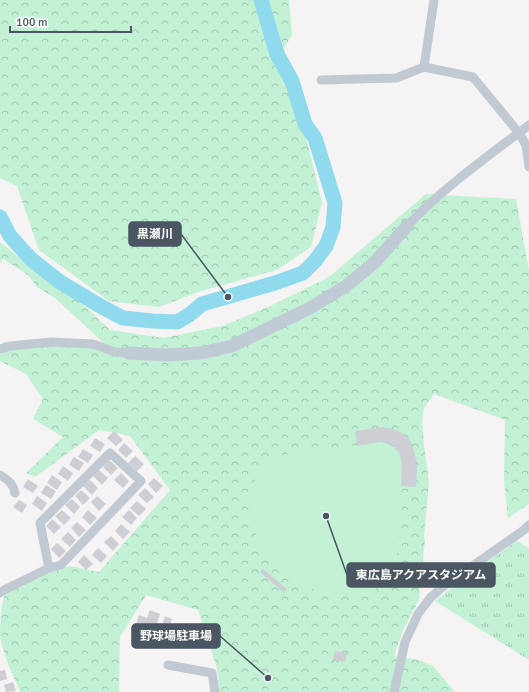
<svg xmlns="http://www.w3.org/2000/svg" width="529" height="692" viewBox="0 0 529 692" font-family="Signika,'Noto Sans JP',sans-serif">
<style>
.grass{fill:url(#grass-tufts)}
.forest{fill:url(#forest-crowns)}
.garden{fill:#c3f1d5}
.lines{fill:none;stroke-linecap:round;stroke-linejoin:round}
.river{stroke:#90daee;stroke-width:15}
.building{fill:#cdcfd5}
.street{stroke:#c1cad2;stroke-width:9}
.secondary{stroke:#c1cbd6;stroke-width:13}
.leader{fill:none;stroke:#4a5661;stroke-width:1.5}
.callout-dot{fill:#4a5661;stroke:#fff;stroke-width:1.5}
.callout{fill:#4a5661;stroke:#4a5661;stroke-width:1.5}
.callout-label{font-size:12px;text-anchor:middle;font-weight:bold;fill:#fff}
</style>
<defs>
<pattern id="grass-tufts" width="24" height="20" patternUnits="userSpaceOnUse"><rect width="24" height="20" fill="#c3f1d5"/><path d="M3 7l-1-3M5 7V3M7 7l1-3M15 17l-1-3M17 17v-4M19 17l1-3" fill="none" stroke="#a0c6b0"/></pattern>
<pattern id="forest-crowns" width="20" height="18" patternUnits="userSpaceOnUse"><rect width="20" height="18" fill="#c3f1d5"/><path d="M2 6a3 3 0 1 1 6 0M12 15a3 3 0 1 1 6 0" fill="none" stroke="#a0c6b0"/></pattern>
</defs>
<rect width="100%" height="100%" fill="#f5f3f3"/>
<polygon class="grass" points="517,541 529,548 529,660 435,601 463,579"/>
<g class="forest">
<polygon points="0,0 289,0 292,35 284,48 322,202 311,247 277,270 201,291 159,307 109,301 39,250 17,186 0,178"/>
<path d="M426 194 516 199 529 270V504L508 518 504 481 505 420 434 394 424 408 422 420 424 445 429 483 424 538 425 539 419 600 404 628 396 650 395 656 419 660 433 666 455 692H218L216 683 219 680 216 665 198 610 146 595 120 637 119 692H20C14 677 2 652 0 636 0 621 1 607 5 593L29 580 70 566 99 572 170 490 130 436 99 430 35 477 26 473 63 437 33 419 43 399 26 374 0 361V354L4 342 70 339 105 344 55 298 37 287 28 275 3 259 0 264V242L30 266 87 308 110 330 164 338 222 326 268 307 329 277Z"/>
</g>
<path class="garden" d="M379 442C392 444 398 451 402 463L396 573C387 586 375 590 360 593 314 601 266 574 254 528 250 516 251 501 253 489 255 473 260 461 275 456Z"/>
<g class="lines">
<polyline class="river" points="0,217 10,236 31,259 60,282 102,307 123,318 153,321 177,322 189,315 202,304 275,283 303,273 315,261 326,246 333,227 335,203 315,138 305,124 292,81 277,54 261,0"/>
</g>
<g class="building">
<polygon points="383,427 393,429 402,433 409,439 413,447 417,463 416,487 401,486 402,463 399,453 394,447 385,443 379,442 357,446 355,431"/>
<polygon points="114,431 123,440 116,446 107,438"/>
<polygon points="95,438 105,444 100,452 90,446"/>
<polygon points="124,443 133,451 126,458 118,450"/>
<polygon points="83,449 93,455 88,463 78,457"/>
<polygon points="135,456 144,464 137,471 128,463"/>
<polygon points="74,457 84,463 79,471 69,465"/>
<polygon points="109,460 118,468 111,475 103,467"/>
<polygon points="63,466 73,473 68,481 58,474"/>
<polygon points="99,470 108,478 102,485 93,476"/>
<polygon points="121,473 129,481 123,488 114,480"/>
<polygon points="52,475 62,482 57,490 47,483"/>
<polygon points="154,478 163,486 156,493 148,484"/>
<polygon points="28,479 38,486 33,493 23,487"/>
<polygon points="90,480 98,488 92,495 83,486"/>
<polygon points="46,485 56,491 51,499 41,493"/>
<polygon points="145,488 154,497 147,503 138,495"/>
<polygon points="81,490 90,498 83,505 75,496"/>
<polygon points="37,496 47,503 42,511 32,504"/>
<polygon points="97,496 106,504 99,511 91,502"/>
<polygon points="72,499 80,507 74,514 65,505"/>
<polygon points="19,500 27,505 22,513 13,507"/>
<polygon points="137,501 146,509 139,516 130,508"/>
<polygon points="62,510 71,518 64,525 55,516"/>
<polygon points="88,510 97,518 90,525 82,517"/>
<polygon points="129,510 137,518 131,525 122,517"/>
<polygon points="52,519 61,527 54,534 46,526"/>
<polygon points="77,522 86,530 79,537 71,528"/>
<polygon points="121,524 130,532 123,539 115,531"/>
<polygon points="68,532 76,540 70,547 61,539"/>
<polygon points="111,536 119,544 113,551 104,542"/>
<polygon points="57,543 66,551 59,558 51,549"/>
<polygon points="98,548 107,556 101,563 92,555"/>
<polygon points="84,555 93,564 86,570 78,562"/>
<polygon points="263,569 287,589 284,593 260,572"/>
<polygon points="150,610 160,614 157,623 162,625 165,616 172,619 166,639 141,631 139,636 133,634 139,615 147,618"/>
<polygon points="335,651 347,653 345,662 333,660"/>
<polygon points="5,670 7,679 0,681 0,671"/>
<polygon points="13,682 16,691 6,692 4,685"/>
</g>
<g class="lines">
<g class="street">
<polyline points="424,67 434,0"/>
<polyline points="321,80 396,78 424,67 473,77 519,133 526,145 529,167"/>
<path d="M407 226C443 188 487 157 529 125"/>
<polyline points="0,349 11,346 51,342 93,344 115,352 128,353"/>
<polygon points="110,453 141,481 61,565 49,568 40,523"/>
<path d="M0 475C8 480 13 483 15 493"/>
<polyline points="0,593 4,590 49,568"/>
<polyline points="168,665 212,673 215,692"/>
<polyline points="394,692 405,642 418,614 431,597 444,586 524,530 529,525"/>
</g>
<polyline class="secondary" points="128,353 165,355 201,353 232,346 310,308 346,286 374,263 407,226"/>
</g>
<path class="leader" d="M228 297L181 234M326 516L347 575M268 678L220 636"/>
<g class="callout-dot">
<circle cx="228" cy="297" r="4"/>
<circle cx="326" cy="516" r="4"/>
<circle cx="268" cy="678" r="4"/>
</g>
<g class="callout">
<rect x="129" y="222" width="52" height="24" rx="4"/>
<rect x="347" y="563" width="148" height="24" rx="4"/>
<rect x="132" y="624" width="88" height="24" rx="4"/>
</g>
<g class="callout-label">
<text x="155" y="238">黒瀬川</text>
<text x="421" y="579">東広島アクアスタジアム</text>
<text x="176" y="640">野球場駐車場</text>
</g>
<path d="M10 26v6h121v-6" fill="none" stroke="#4a5661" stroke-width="2"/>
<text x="16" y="26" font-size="12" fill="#4a5661" stroke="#ffffff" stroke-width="3" paint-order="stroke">100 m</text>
</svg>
